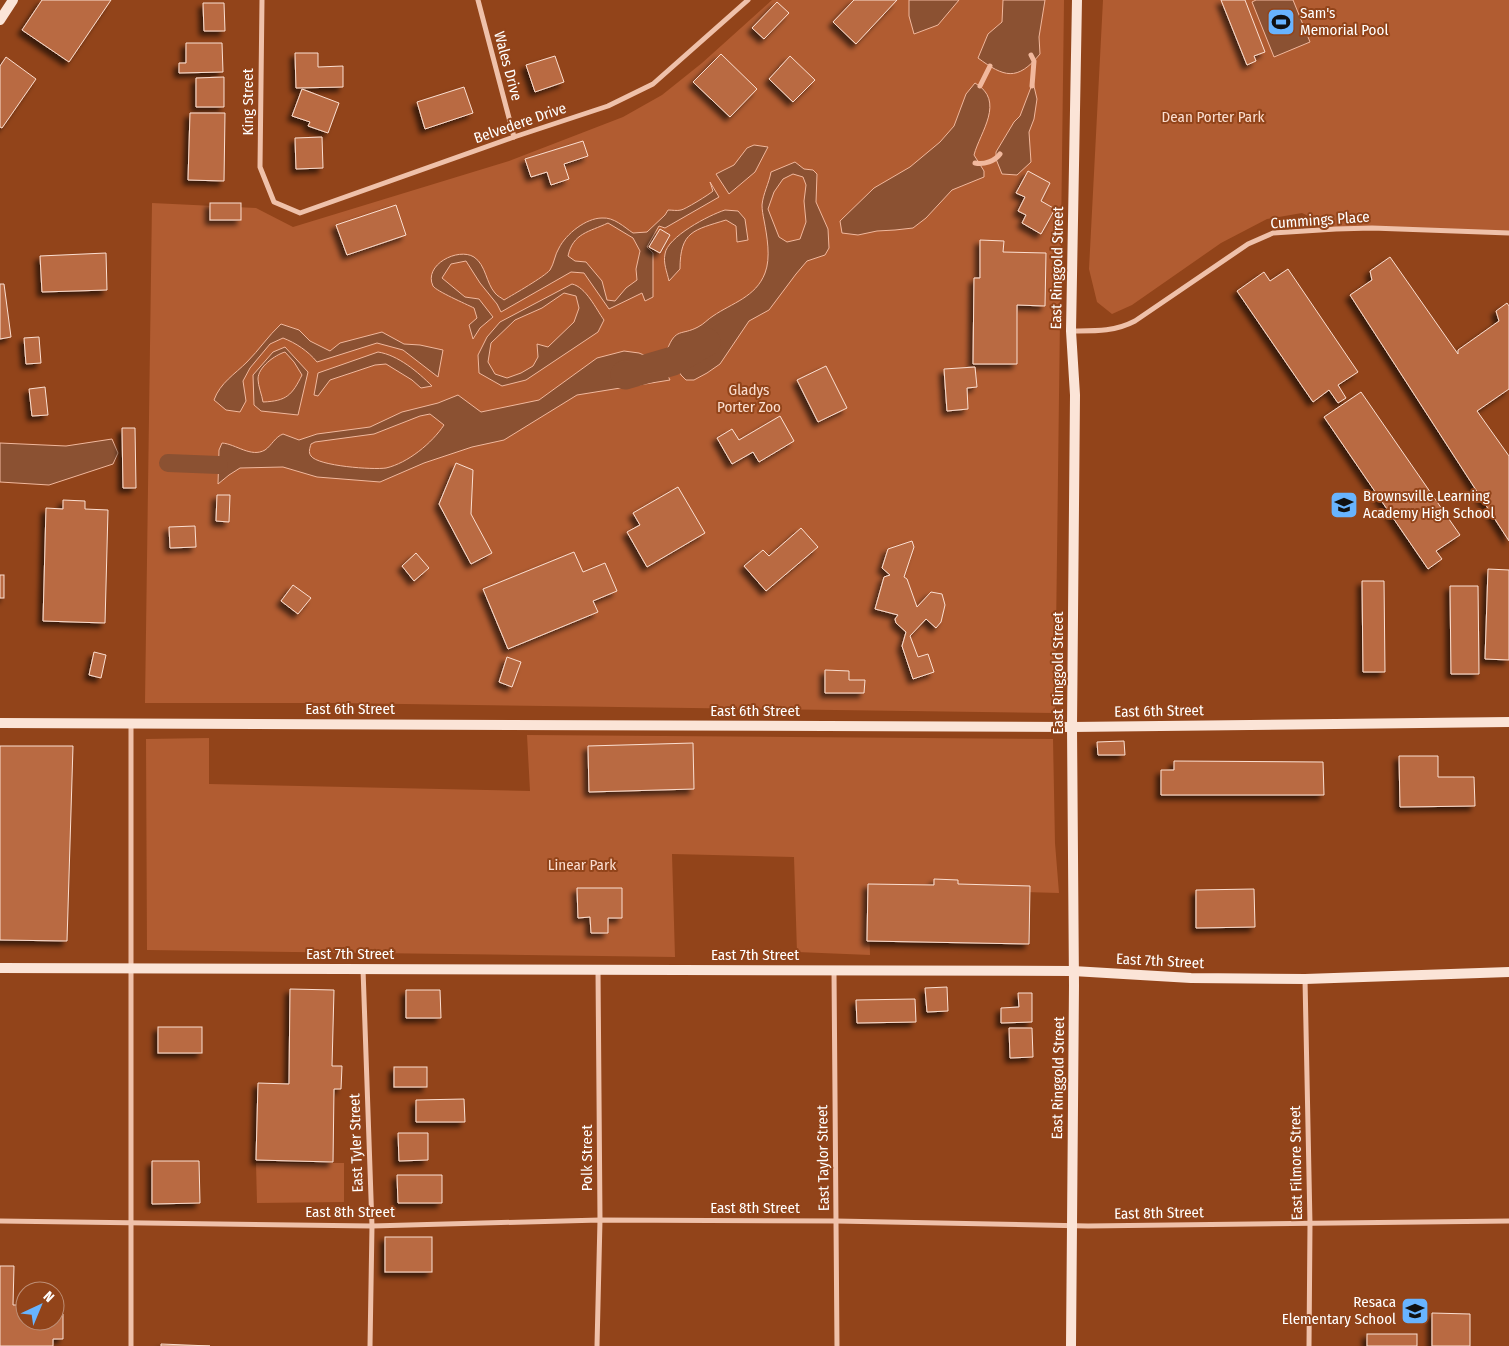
<svg xmlns="http://www.w3.org/2000/svg" width="1509" height="1346" viewBox="0 0 1509 1346" font-family="'Fira Sans Condensed',sans-serif">
<style>
.green{fill:#b15c31}
.water{fill:#8b5132;stroke:#f1b89d;fill-rule:evenodd}
.lines{fill:none;stroke-linecap:round;stroke-linejoin:round}
.stream{stroke:#f1b89d;stroke-width:5}
.canal{stroke:#8b5132;stroke-width:18}
.river{stroke:#8b5132;stroke-width:29}
.building{fill:#b96b43;stroke:#fbded0;filter:url(#shadow)}
.street{stroke:#efc1aa;stroke-width:5}
.secondary{stroke:#fbe4d7;stroke-width:10}
.labels{text-anchor:middle;dominant-baseline:central;stroke-width:4;stroke-linejoin:round;paint-order:stroke}
.poi-label{font-size:15px;fill:#fff;stroke:#92441a;text-anchor:start}
.street-label{font-size:15px;fill:#fff;stroke:#92441a}
.park-label{font-size:15px;fill:#fbded0;stroke:#92441a}
</style>
<defs>
<filter id="shadow"><feDropShadow dx="-4.5" dy="4.5" stdDeviation="2.5" flood-color="#0009"/></filter>
</defs>
<rect width="100%" height="100%" fill="#92441a"/>
<g class="green">
<polygon points="772,0 1064,0 1055,713 333,703 145,703 152,203 256,208 293,227 509,161 623,117 662,95 702,63"/>
<polygon points="1103,0 1509,0 1509,233 1336,229 1302,213 1267,219 1221,243 1132,305 1112,314 1097,302 1089,269"/>
<polygon points="527,735 1053,739 1055,843 1059,893 868,887 870,955 797,952 794,857 672,854 675,957 147,950 146,739 209,738 209,784 530,791"/>
<polygon points="256,1163 344,1163 344,1202 257,1203"/>
</g>
<g class="water">
<polygon points="909,0 959,0 938,25 914,34 909,16"/>
<path d="M1003 0H1045L1039 37 1040 54C1017 82 1004 77 978 58L988 34 1002 22Z"/>
<polygon points="1256,0 1293,0 1310,42 1274,57 1252,2"/>
<polygon points="1033,82 1037,99 1034,119 1029,132 1031,162 1017,175 1002,174 996,159 996,152 1014,122 1020,116"/>
<path d="M975 83C1006 101 980 132 974 155L984 171V177L952 190 926 218 913 228 895 230 877 231 858 235 842 233 840 221 874 188 910 167 940 142 954 126 966 94Z"/>
<polygon points="754,145 768,147 755,172 729,194 716,174 734,165 747,148"/>
<path d="M795 162 804 169 813 170 817 174 816 202 828 229 829 248 825 255 807 261 796 274 769 310 749 321 720 364 707 373 694 380H686L681 375 667 350C676 327 681 336 698 327 704 324 708 319 713 316 732 303 756 297 765 273 771 258 767 236 764 220 763 215 762 210 762 205 763 194 769 183 771 172ZM793 174 803 177 806 185 804 201 806 222 800 239 787 242 779 237 768 209 774 192 783 179Z"/>
<path d="M710 182 719 197 665 228 659 226 647 247 653 253V297L645 301 642 293 609 309 584 273 571 272 501 312 497 304 480 283 466 261 451 264 442 278 465 297 479 299 493 317 480 328 473 339 469 325 477 318 474 308C466 304 436 291 433 286 423 265 458 247 474 257 486 265 486 283 495 293 497 296 502 298 504 300 514 294 544 277 550 270 554 264 555 254 559 248 566 234 586 218 602 218 614 217 624 227 633 233L647 232 665 215 668 210C672 210 677 211 681 210 684 210 710 194 713 191ZM608 223 633 238 640 251 636 269 637 280 626 288 615 301 607 300 602 281 586 262 575 261 568 256C573 233 589 232 608 223Z"/>
<path d="M725 210 738 211 745 219 748 240 737 242 736 226 726 220C694 230 680 231 680 269L669 281C667 272 663 263 665 254 667 237 709 215 725 210Z"/>
<path d="M572 284C586 287 596 309 604 320L598 332 526 380 502 386 479 373 478 355 487 337 500 322ZM564 293 576 296 579 308 574 322 548 347 537 344 538 357 533 366 521 373 507 378 495 374 488 362 491 343 515 320 542 308Z"/>
<path d="M281 324 299 330 310 341 330 351 340 343 382 332 404 344 420 345 443 350 438 377 403 350 377 343 317 362C308 351 296 343 283 338L270 344 250 368 243 381 246 401 240 412 226 410 214 400C220 383 235 374 247 362 259 350 268 336 281 324Z"/>
<path d="M285 347 308 372 298 415 261 411 254 405 253 375 273 352ZM285 352 294 362 302 375C292 395 287 401 263 402 262 395 258 386 258 379 258 367 275 355 285 352Z"/>
<path d="M624 351 639 353 661 362 670 380 577 395 504 440 472 447 424 463 380 482 317 477 283 467 240 468 229 475 218 484 219 450 222 443C236 444 251 458 265 450 272 445 275 437 283 434L299 440 317 434 370 427 402 412 438 403 458 395 481 412 539 400 597 358ZM430 414 444 425C432 443 408 463 386 468 373 470 318 466 311 456 308 452 310 448 311 444L315 442 374 434 420 416Z"/>
<path d="M378 352C398 355 418 372 432 386L421 388 412 380 386 364 375 365 330 380 318 396 314 395 318 373Z"/>
<polygon points="112,439 118,453 113,464 49,485 0,482 0,443 66,446"/>
</g>
<g class="lines">
<g class="stream">
<polyline points="1031,55 1034,61 1032,86"/>
<polyline points="980,86 990,66"/>
<path d="M975 163C984 165 995 161 1000 154"/>
</g>
<polyline class="canal" points="168,463 219,465"/>
<polyline class="river" points="625,375 673,361 706,342"/>
</g>
<g class="building">
<polygon points="42,0 111,0 69,62 22,30"/>
<polygon points="854,0 897,0 856,44 833,22"/>
<polygon points="1221,0 1245,0 1265,52 1254,56 1256,61 1247,65"/>
<polygon points="777,2 789,13 764,39 752,28"/>
<polygon points="203,3 224,3 225,31 204,31"/>
<polygon points="186,43 222,43 223,72 179,73 179,63 186,63"/>
<polygon points="295,53 318,53 318,67 343,66 343,87 296,88"/>
<polygon points="721,54 757,89 730,117 693,82"/>
<polygon points="555,56 564,82 535,92 526,65"/>
<polygon points="790,56 815,80 793,102 769,79"/>
<polygon points="6,57 36,79 2,128 0,127 0,66"/>
<polygon points="224,77 224,107 196,107 196,78"/>
<polygon points="464,87 473,113 425,129 417,102"/>
<polygon points="302,89 339,103 328,133 308,126 310,122 292,116"/>
<polygon points="190,113 225,113 224,181 188,180"/>
<polygon points="322,137 323,168 296,169 295,138"/>
<polygon points="583,141 588,156 564,164 569,179 551,185 547,172 531,177 525,159"/>
<polygon points="1028,171 1050,183 1041,201 1055,209 1041,234 1022,223 1026,215 1018,211 1025,197 1016,193"/>
<rect x="210" y="203" width="31" height="17"/>
<polygon points="396,205 406,235 347,255 336,225"/>
<polygon points="660,229 670,235 660,253 649,247"/>
<polygon points="980,240 1004,241 1003,252 1046,253 1045,306 1017,305 1017,364 973,364 974,278 980,278"/>
<polygon points="106,253 107,290 42,292 40,256"/>
<polygon points="1390,257 1458,354 1458,350 1499,321 1496,311 1507,303 1509,306 1509,389 1477,411 1509,456 1509,541 1350,295 1372,280 1370,271"/>
<polygon points="1288,269 1358,372 1338,385 1346,398 1338,403 1329,390 1313,402 1237,291 1264,272 1270,281"/>
<polygon points="0,284 4,284 11,337 0,339"/>
<polygon points="39,337 41,363 26,364 24,338"/>
<polygon points="826,366 847,408 818,422 797,380"/>
<polygon points="975,367 977,387 967,388 968,409 947,411 944,369"/>
<polygon points="45,387 48,415 32,416 29,389"/>
<polygon points="1361,392 1460,535 1436,551 1442,559 1428,569 1324,417"/>
<polygon points="780,416 794,441 759,462 753,452 732,464 717,438 732,429 739,440"/>
<polygon points="122,428 135,428 136,488 123,488"/>
<polygon points="456,463 473,470 471,514 492,553 471,564 439,504"/>
<polygon points="678,487 705,533 647,567 627,532 640,525 633,513"/>
<polygon points="217,495 230,495 229,522 216,521"/>
<polygon points="63,500 85,501 85,509 108,510 105,623 43,621 46,508 63,509"/>
<polygon points="195,526 196,547 170,548 169,527"/>
<polygon points="801,528 818,547 766,591 744,566 763,550 769,556"/>
<polygon points="912,541 914,547 904,577 907,579 917,607 931,592 942,594 945,605 941,622 936,628 926,619 910,636 918,657 928,654 934,672 913,679 902,646 906,632 896,623 895,619 898,615 875,609 884,577 890,575 882,568 888,549"/>
<polygon points="574,552 583,572 605,563 617,591 593,601 598,612 508,649 483,589"/>
<polygon points="416,553 429,568 414,581 402,566"/>
<polygon points="1488,569 1509,570 1509,660 1485,659"/>
<rect x="0" y="575" width="4" height="23"/>
<polygon points="1362,581 1384,581 1385,672 1363,672"/>
<polygon points="293,585 311,598 298,614 281,601"/>
<polygon points="1450,586 1478,586 1479,674 1451,674"/>
<polygon points="94,652 106,655 101,678 89,675"/>
<polygon points="507,657 521,662 512,687 499,682"/>
<polygon points="825,670 849,671 849,680 865,680 864,693 825,693"/>
<polygon points="1124,741 1125,755 1098,755 1097,742"/>
<polygon points="693,743 694,789 589,792 588,746"/>
<polygon points="0,746 73,746 67,941 0,940"/>
<polygon points="1399,756 1438,756 1438,777 1474,777 1475,806 1400,807"/>
<polygon points="1174,761 1323,762 1324,795 1161,795 1161,770 1174,770"/>
<polygon points="934,879 958,880 958,884 1030,886 1029,944 867,941 868,884 934,885"/>
<polygon points="577,888 622,888 622,918 608,918 608,933 591,933 590,917 578,918"/>
<polygon points="1254,889 1255,927 1196,928 1196,890"/>
<polygon points="947,987 948,1011 927,1012 925,988"/>
<polygon points="290,989 334,990 332,1066 342,1066 341,1089 334,1089 333,1162 256,1160 258,1083 289,1084"/>
<polygon points="406,990 440,990 441,1018 406,1018"/>
<polygon points="1018,993 1032,993 1032,1022 1001,1023 1001,1008 1019,1007"/>
<polygon points="915,999 916,1022 857,1023 856,1000"/>
<rect x="158" y="1027" width="44" height="26"/>
<polygon points="1009,1028 1032,1028 1033,1057 1010,1058"/>
<rect x="394" y="1067" width="33" height="20"/>
<polygon points="464,1099 465,1122 416,1122 416,1100"/>
<polygon points="398,1133 428,1133 428,1160 399,1161"/>
<polygon points="152,1161 199,1161 200,1203 152,1204"/>
<polygon points="397,1175 442,1175 442,1203 398,1203"/>
<rect x="385" y="1237" width="47" height="35"/>
<polygon points="0,1266 14,1266 13,1305 25,1305 25,1321 55,1321 55,1314 63,1314 63,1339 53,1339 53,1346 0,1346"/>
<polygon points="1432,1313 1470,1314 1470,1346 1432,1346"/>
<rect x="1367" y="1334" width="50" height="12"/>
<polygon points="161,1344 210,1346 161,1346"/>
</g>
<g class="lines">
<g class="street">
<polyline points="262,0 260,167 274,202 300,213 514,137 608,106 653,84 748,0"/>
<polyline points="478,0 514,137"/>
<path d="M1071 331C1095 331 1114 332 1135 321L1248 244 1273 233 1336 229 1372 228 1509 233"/>
<polyline points="363,969 372,1226 370,1346"/>
<polyline points="834,971 837,1346"/>
<polyline points="1305,979 1310,1224 1309,1346"/>
<polyline points="0,1221 372,1226 600,1220 836,1221 1088,1226 1509,1221"/>
<polyline points="131,1346 131,724"/>
<polyline points="597,1346 600,1220 598,970"/>
</g>
<g class="secondary">
<polyline points="0,20 13,0"/>
<polyline points="0,723 1072,727 1509,722"/>
<polyline points="0,968 1073,971 1191,978 1305,979 1509,972"/>
<polyline points="1071,1346 1074,985 1072,727 1075,395 1071,331 1077,0"/>
</g>
</g>
<defs>
<symbol id="stadium-square" viewBox="-11 -11 22 22"><rect x="-9" y="-9" width="18" height="18" rx="4" fill="#68b4ff" stroke="#92441a"/><path d="M0-5a6.5 5 0 1 0 0 10a6.5 5 0 1 0 0-10ZM-3.5-1.8h7v3.6h-7Z" fill="#111"/></symbol>
<symbol id="school-square" viewBox="-11 -11 22 22"><rect x="-9" y="-9" width="18" height="18" rx="4" fill="#68b4ff" stroke="#92441a"/><path d="M0-5L7-2L0 1L-7-2ZM-4 1L0 2.5L4 1V4Q0 6-4 4Z" fill="#111"/></symbol>
</defs>
<g fill-rule="evenodd">
<use href="#stadium-square" x="1265" y="6" width="32" height="32"/>
<use href="#school-square" x="1328" y="489" width="32" height="32"/>
<use href="#school-square" x="1399" y="1295" width="32" height="32"/>
</g>
<g class="labels">
<g class="poi-label">
<text x="1300" y="13">Sam's<tspan x="1300" dy="17">Memorial Pool</tspan></text>
<text x="1363" y="496">Brownsville Learning<tspan x="1363" dy="17">Academy High School</tspan></text>
<text x="1396" y="1302" text-anchor="end">Resaca<tspan x="1396" dy="17">Elementary School</tspan></text>
</g>
<g class="street-label">
<text transform="translate(508 66) rotate(75)">Wales Drive</text>
<text transform="translate(248 102) rotate(-90)">King Street</text>
<text transform="translate(520 123) rotate(-19)">Belvedere Drive</text>
<text transform="translate(1320 220) rotate(-4)">Cummings Place</text>
<text transform="translate(1057 268) rotate(-89)">East Ringgold Street</text>
<text transform="translate(1058 673) rotate(-90)">East Ringgold Street</text>
<text x="350" y="709">East 6th Street</text>
<text x="755" y="711">East 6th Street</text>
<text transform="translate(1159 711) rotate(-1)">East 6th Street</text>
<text x="350" y="954">East 7th Street</text>
<text x="755" y="955">East 7th Street</text>
<text transform="translate(1160 961) rotate(3)">East 7th Street</text>
<text transform="translate(1058 1078) rotate(-89)">East Ringgold Street</text>
<text transform="translate(356 1143) rotate(-92)">East Tyler Street</text>
<text transform="translate(587 1158) rotate(-90)">Polk Street</text>
<text transform="translate(823 1158) rotate(-91)">East Taylor Street</text>
<text transform="translate(1296 1163) rotate(-91)">East Filmore Street</text>
<text x="755" y="1208">East 8th Street</text>
<text x="350" y="1212">East 8th Street</text>
<text transform="translate(1159 1213) rotate(-1)">East 8th Street</text>
</g>
<g class="park-label">
<text x="1213" y="117">Dean Porter Park</text>
<text x="749" y="390">Gladys<tspan x="749" dy="17">Porter Zoo</tspan></text>
<text x="582" y="865">Linear Park</text>
</g>
</g>
<g transform="translate(40 1306) rotate(44)"><circle r="24" fill="#92441a" stroke="#be8f76"/>
<path d="M0-4L9 19L0 12L-9 19Z" fill="#68b4ff"/>
<text y="-8" font-size="14" font-weight="bold" text-anchor="middle" fill="#ffffff">N</text>
</g>
</svg>
